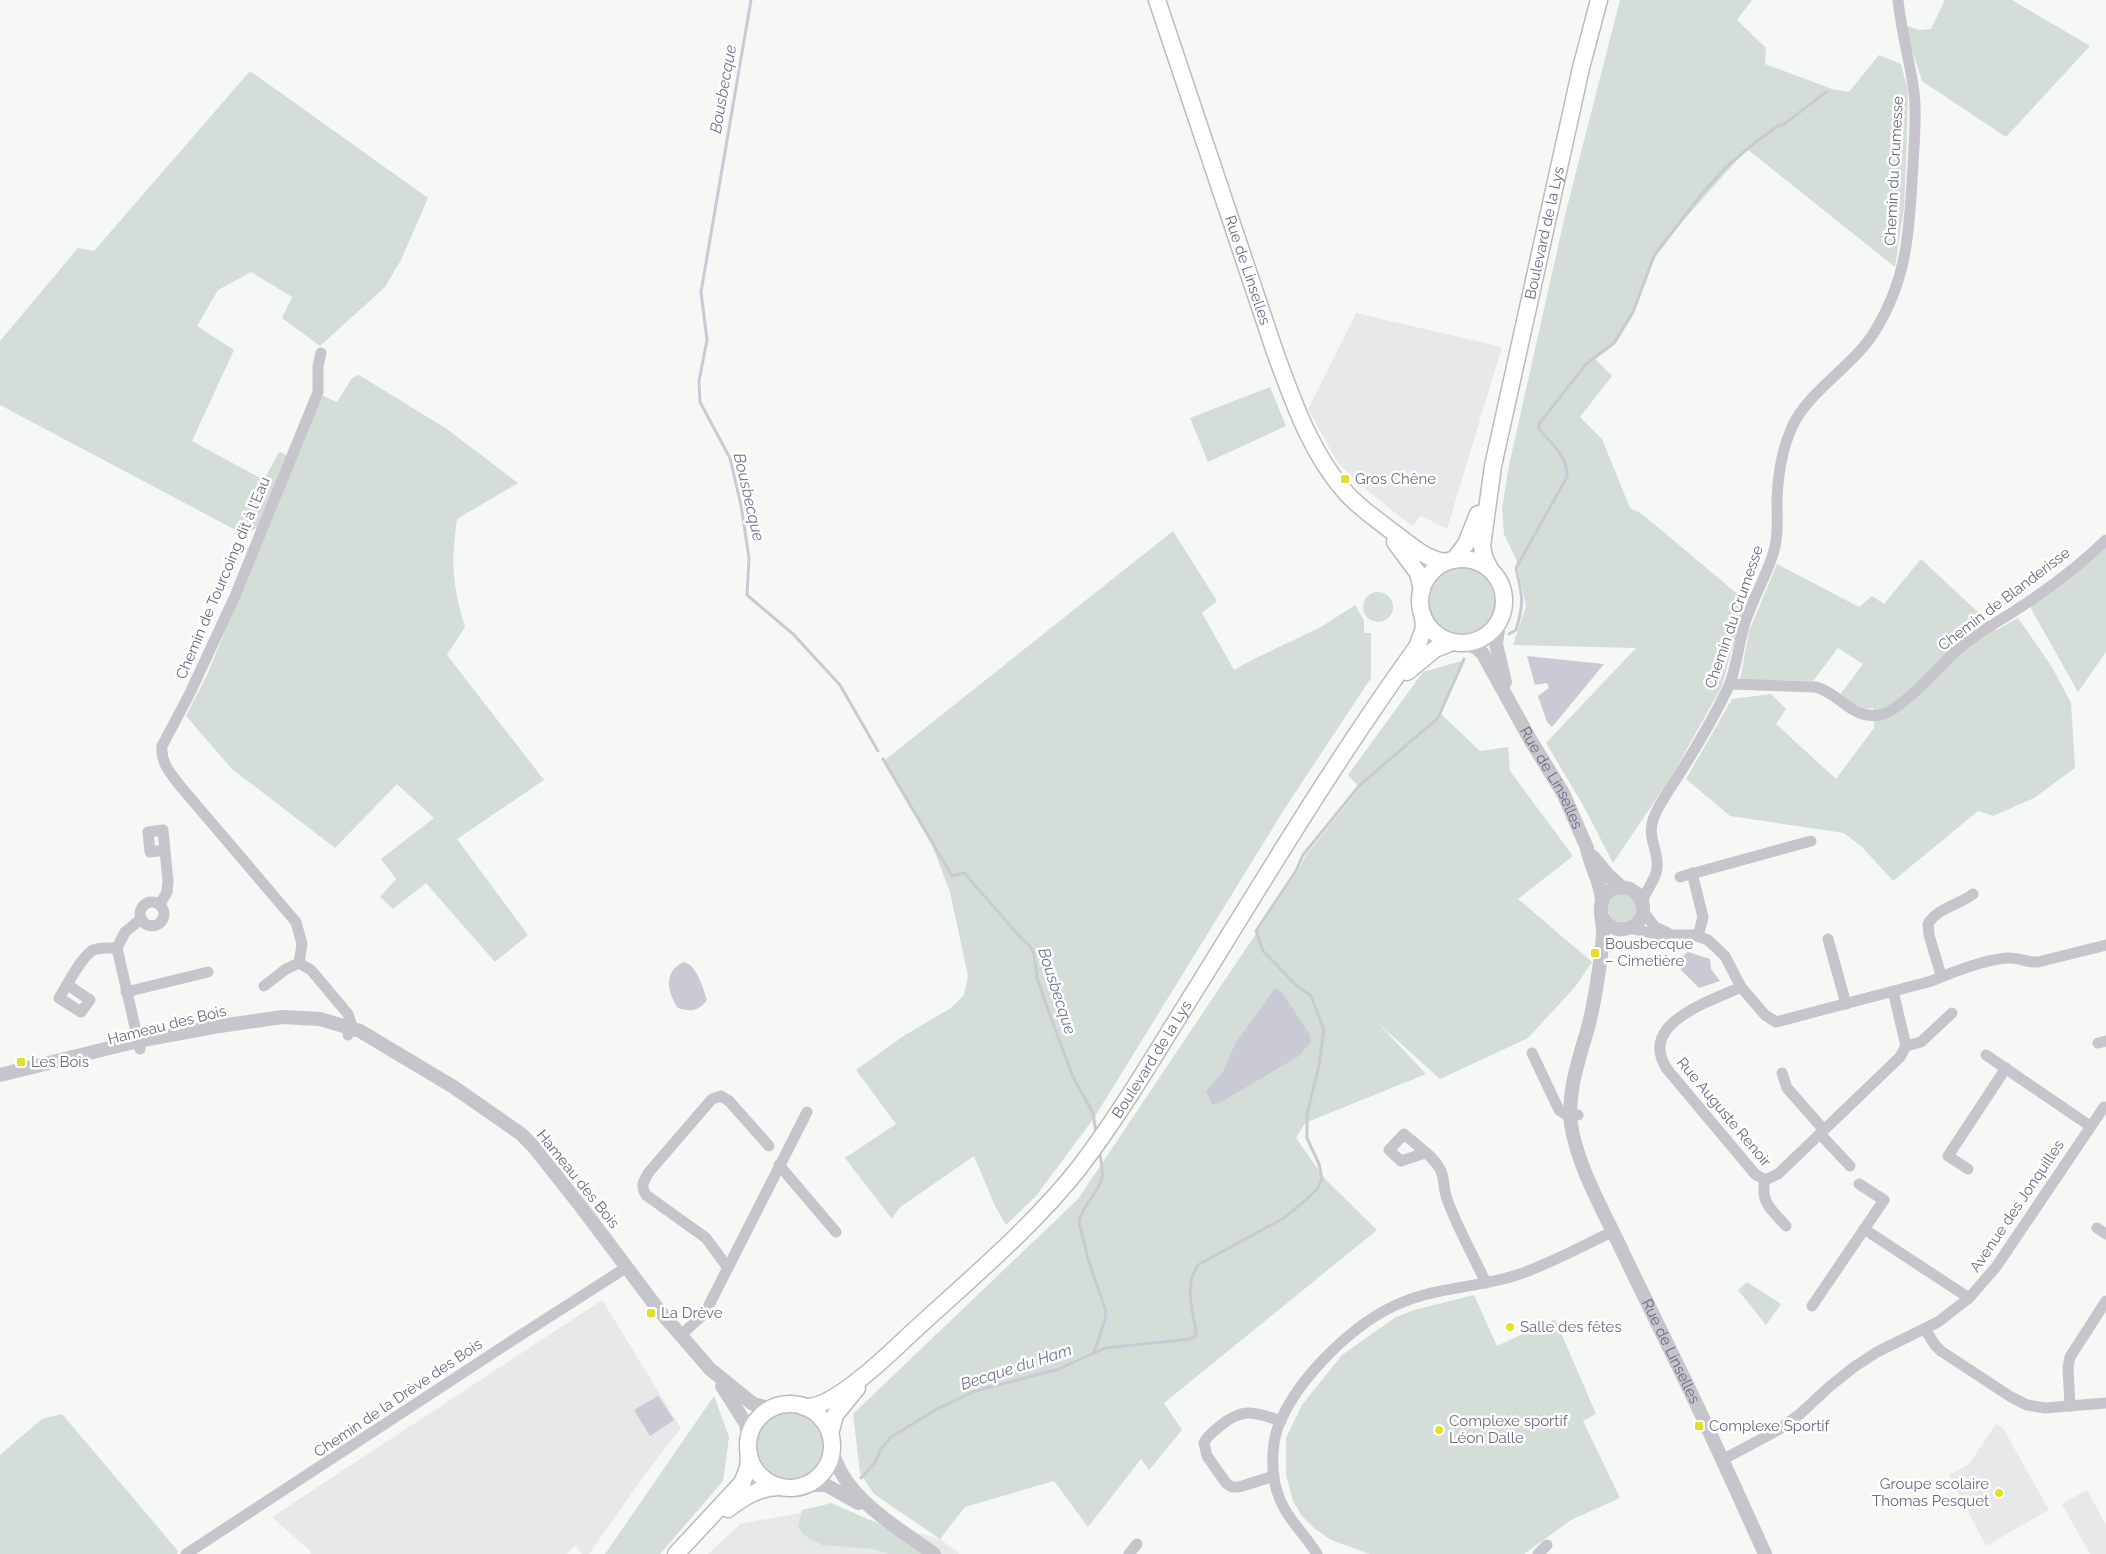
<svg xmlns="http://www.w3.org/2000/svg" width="2106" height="1554" viewBox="0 0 2106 1554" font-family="Raleway,sans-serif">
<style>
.built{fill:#e7e9e8}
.green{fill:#d4ddd7}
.water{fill:#cacad5}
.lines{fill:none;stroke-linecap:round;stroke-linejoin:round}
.stream{stroke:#cacad5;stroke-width:3}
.secondary-casing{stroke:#bbbac2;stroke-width:19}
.minor{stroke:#c7c5cc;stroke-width:11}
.tertiary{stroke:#c7c5cc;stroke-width:14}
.secondary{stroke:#fff;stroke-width:16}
.poi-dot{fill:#e3df2a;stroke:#fff;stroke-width:2}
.labels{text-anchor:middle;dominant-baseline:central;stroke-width:5;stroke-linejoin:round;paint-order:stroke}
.street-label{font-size:15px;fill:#6d6786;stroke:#fff}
.poi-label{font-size:15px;fill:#6d6786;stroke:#fff;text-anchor:start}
.water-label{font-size:16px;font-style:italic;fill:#727297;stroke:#fff}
</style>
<rect width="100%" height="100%" fill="#f6f8f5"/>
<g class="built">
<polygon points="1356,313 1502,347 1447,529 1421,516 1412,526 1368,491 1338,463 1308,409"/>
<polygon points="602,1300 681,1428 646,1473 589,1554 582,1554 575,1545 567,1554 311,1554 310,1551 272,1517"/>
<polygon points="1996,1424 2003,1428 2049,1510 1986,1546 1949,1475 1969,1464"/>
<polygon points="2087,1490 2106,1525 2106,1554 2090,1554 2062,1504"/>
<polygon points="827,1508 940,1539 960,1554 708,1554 740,1524"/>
</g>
<g class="green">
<polygon points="1620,0 1752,0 1737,20 1766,48 1765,64 1832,89 1849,92 1879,55 1901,64 1908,91 1907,134 1904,209 1895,267 1747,149 1664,242 1647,272 1634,313 1616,343 1595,359 1612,376 1580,417 1602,439 1630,508 1642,514 1747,602 1731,652 1722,686 1673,774 1613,863 1583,805 1546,743 1636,648 1513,645 1526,606 1516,559 1504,534 1502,508 1509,465 1566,211"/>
<polygon points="1945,0 2012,0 2090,46 2006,137 1922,81 1904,25 1920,30 1931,29"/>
<polygon points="250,71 428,198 401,260 385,287 320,346 282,318 292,297 251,272 218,290 197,326 234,350 192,441 264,480 279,452 287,455 258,527 245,535 0,405 0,341 78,248 94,251"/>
<path d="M359 375 447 429 518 483 457 519C451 563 452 584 465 627L447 655 544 780 457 839 528 935 495 962 426 883 393 909 380 897 396 879 381 859 434 818 397 784 335 848 232 769 186 716 207 675 321 395 337 402 352 378Z"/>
<polygon points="1270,387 1286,426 1208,462 1190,418"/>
<polygon points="1173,531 1217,601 1202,613 1234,670 1254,659 1321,627 1355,605 1364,620 1364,633 1371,633 1371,678 1287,805 1094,1118 1036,1196 1006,1225 995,1206 974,1156 899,1208 892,1219 845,1158 896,1124 856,1070 905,1035 951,1008 964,995 968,976 950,892 927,832 885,760"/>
<polygon points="2106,543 2106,652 2078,692 2030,607"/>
<polygon points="1921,559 1997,630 2018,618 2052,667 2071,703 2075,768 2034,798 1993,816 1978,811 1893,881 1863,848 1844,833 1730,816 1686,779 1732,699 1771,694 1786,709 1776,724 1836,779 1874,728 1873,708 1863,709 1839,696 1863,664 1838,648 1813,681 1740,680 1749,631 1777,564 1859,607 1872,596 1884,604"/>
<circle cx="1463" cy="601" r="35"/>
<circle cx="1378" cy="607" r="15"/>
<polygon points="1465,660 1441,714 1480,751 1508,747 1510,771 1573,856 1518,899 1592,962 1575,987 1528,1038 1440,1079 1378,1023 1426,1074 1305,1123 1296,1138 1325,1179 1377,1230 1164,1403 1182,1430 1149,1470 1141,1459 1088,1527 1054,1481 965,1507 940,1539 874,1494 860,1473 853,1414 1078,1199 1298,871 1306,855 1360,788 1348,775 1423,672"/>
<circle cx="1622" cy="908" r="14"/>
<polygon points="1747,1282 1781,1304 1766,1325 1738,1290"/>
<polygon points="1474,1295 1497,1346 1555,1319 1596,1414 1583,1421 1620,1498 1571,1520 1524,1554 1370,1554 1331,1540 1314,1528 1302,1516 1293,1501 1286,1475 1286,1438 1302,1405 1342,1355 1396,1317 1414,1310"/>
<polygon points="714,1396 729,1437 723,1481 660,1554 605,1554"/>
<circle cx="790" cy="1446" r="35"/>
<polygon points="62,1414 178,1551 177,1554 0,1554 0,1455 42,1419"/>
<polygon points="832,1503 887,1528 922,1554 889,1554 873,1549 822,1545 805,1536 798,1528 802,1510"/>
</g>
<g class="water">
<polygon points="1527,656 1604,664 1552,727 1547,722 1538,696 1549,688 1547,683 1535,685"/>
<polygon points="1688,952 1710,959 1711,969 1720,981 1699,988 1674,963"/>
<path d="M684 962C697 965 703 988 707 1000 699 1011 691 1012 678 1008 667 992 663 971 684 962Z"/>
<polygon points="1275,988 1281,991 1309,1033 1311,1042 1299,1056 1216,1105 1212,1104 1206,1091 1223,1072 1235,1044"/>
<polygon points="658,1396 674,1420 650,1436 634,1410"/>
</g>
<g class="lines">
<g class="stream">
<polyline points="751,0 701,292 707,340 699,381 700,402 730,458 741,505 749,558 747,595 793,634 840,685 878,751"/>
<path d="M1509 634 1516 630C1525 601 1522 596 1516 568L1567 477C1568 457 1552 444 1539 429V424L1586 364 1614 343 1633 312 1654 256 1700 196 1725 168 1753 144 1778 126 1783 125 1826 92"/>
<polyline points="883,759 952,876 964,873 1022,939 1031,947 1034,954 1037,978 1047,1007 1073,1077 1093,1113 1096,1132"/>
<path d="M1094 1352 1105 1320 1106 1311 1089 1262 1079 1222C1082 1205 1098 1195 1102 1178 1103 1171 1101 1161 1100 1154"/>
<path d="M861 1478 875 1463 881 1449 891 1437 939 1408 975 1391 1059 1369 1105 1348 1191 1339 1196 1335V1331C1192 1307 1184 1286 1198 1265L1284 1218 1307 1199 1318 1188 1322 1179 1319 1164 1307 1138V1115L1319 1065 1324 1030 1311 996 1296 985 1263 951 1256 931 1296 871 1303 855 1360 785 1438 718 1464 659"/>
</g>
<defs>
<g id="secondary">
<path id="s3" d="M1157 0 1275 352C1293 401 1311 454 1347 494 1362 510 1380 522 1397 535 1413 547 1425 559 1446 562"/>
<polyline points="1395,542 1418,573 1422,590"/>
<circle cx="1462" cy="601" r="42"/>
<polyline points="1454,560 1466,544 1478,514"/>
<path id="s4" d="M1490 569 1484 557 1482 546 1493 466 1581 68 1599 0"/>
<polyline points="1407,672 1435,649 1453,642"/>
<circle cx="790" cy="1446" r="42"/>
<path id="s5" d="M804 1407C831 1410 885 1358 905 1339 963 1285 1030 1230 1079 1168 1124 1109 1161 1044 1201 981 1271 868 1339 755 1417 647L1424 628 1423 616"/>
<polyline points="830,1434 835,1415 857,1388"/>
<path d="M728 1509C744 1497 759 1487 780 1487"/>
<polyline points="676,1554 742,1483 748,1468 749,1455"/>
</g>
</defs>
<use href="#secondary" class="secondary-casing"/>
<g class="minor">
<path d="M1730 684 1815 687C1839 692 1851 720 1879 715 1900 712 1937 669 1954 653 1973 635 1995 624 2016 610 2046 591 2081 564 2106 540"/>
<polyline points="1692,873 1703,917 1698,936"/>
<polyline points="1680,877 1811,841"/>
<circle cx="152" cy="914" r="12"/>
<polyline points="160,904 167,892 168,881 163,830 148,832 150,852 165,850"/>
<path d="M1642 904C1644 891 1656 881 1657 868 1659 852 1647 837 1653 820 1658 804 1671 788 1680 773 1697 746 1714 717 1728 688 1737 669 1738 645 1744 626 1751 602 1764 581 1772 557 1779 539 1777 518 1777 499 1778 475 1782 449 1792 427 1808 391 1853 367 1875 331 1909 276 1909 228 1913 166 1914 141 1917 116 1914 92 1910 61 1901 31 1898 0"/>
<polyline points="1643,911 1655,927 1668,933"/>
<path d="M1629 928 1660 935H1694L1708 940 1725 956 1741 987 1765 1015 1776 1022 1928 982C1952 973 1982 960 2007 958 2018 957 2028 963 2038 962L2106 945"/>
<polyline points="1828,939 1846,1004"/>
<path d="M299 963 302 944 296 922 181 787C172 775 160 763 162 746L189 695 235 596 318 392V366L321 353"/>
<polyline points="299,963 311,970 348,1014 351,1023 348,1035"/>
<path d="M1941 975 1929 935 1928 924C1937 908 1959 905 1973 894"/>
<path d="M68 985 90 1000 81 1012 59 998C67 986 81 957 93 950 101 947 109 948 117 948"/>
<polyline points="264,986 286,969 299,963"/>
<path d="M1741 987C1711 1001 1637 1023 1667 1069L1755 1174 1765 1180"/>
<polyline points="1893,991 1906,1046"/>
<polyline points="126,992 208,972"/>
<polyline points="2098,1043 2106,1041"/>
<polyline points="140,1049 117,948 125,932 141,919"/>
<polyline points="1532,1053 1559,1110 1565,1114 1578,1115"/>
<polyline points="1986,1055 2090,1126"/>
<polyline points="1782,1073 1787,1088 1824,1130"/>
<polyline points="1820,1134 1850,1166"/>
<path d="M1425 1153 1401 1161 1389 1150 1404 1134C1415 1144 1432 1155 1440 1169 1445 1178 1443 1189 1447 1199 1457 1227 1473 1255 1486 1283"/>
<polyline points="779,1165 836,1232"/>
<polyline points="1968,1169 1948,1156 2006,1068"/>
<path d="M1786 1226C1772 1210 1760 1203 1765 1180L1778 1174 1900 1057 1906 1046 1921 1042 1952 1013"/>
<polyline points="2097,1228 2106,1234"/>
<polyline points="1864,1229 1969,1298"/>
<path d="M728 1268 706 1238 646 1195C640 1185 644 1181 649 1172L712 1099 721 1096 729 1101 769 1146"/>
<polyline points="1812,1306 1884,1200 1859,1184"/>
<polyline points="1925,1329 1935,1345 1941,1351 2011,1397 2027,1405 2045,1408 2106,1403"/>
<polyline points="680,1336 705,1313 807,1112"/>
<polyline points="2070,1406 2068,1367 2070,1357 2106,1301"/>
<polyline points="1722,1460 1778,1430 1800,1414 1829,1387 1854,1367 1877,1352 1938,1322 1969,1298 1996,1267 2104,1107"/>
<path d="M1274 1476 1239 1487H1232L1226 1483 1207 1456 1204 1443C1207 1436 1214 1431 1220 1426 1243 1407 1254 1412 1281 1421"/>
<polyline points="186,1554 507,1344 627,1267"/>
<polyline points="1129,1554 1137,1544"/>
<path d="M1317 1554C1305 1534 1285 1517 1278 1494 1271 1475 1271 1447 1278 1427 1297 1378 1355 1321 1403 1302 1440 1287 1480 1287 1517 1275 1550 1264 1582 1246 1614 1231"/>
<polyline points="1538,1554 1547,1545"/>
</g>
<g class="tertiary">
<polyline points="1499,622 1496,644 1505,682"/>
<path id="s1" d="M1464 643 1477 648 1483 654 1531 741 1563 793 1587 848C1590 866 1601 882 1602 900"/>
<polyline points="1593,857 1608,875 1621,887"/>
<path id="s2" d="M1602 916C1616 944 1654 923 1640 898 1632 884 1610 884 1603 899 1598 909 1603 920 1603 931 1603 942 1601 953 1600 963 1597 984 1594 1004 1589 1024 1580 1057 1567 1090 1571 1124 1577 1167 1607 1217 1625 1257 1643 1294 1661 1331 1679 1368 1709 1429 1737 1492 1765 1554"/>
<polyline points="0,1075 138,1041 213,1027 282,1017 320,1019 360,1031 452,1086 521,1134 533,1146 582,1208 658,1309 710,1369 753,1404 765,1407 776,1407"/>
<polyline points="722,1386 746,1424 748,1439"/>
<path d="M832 1448C841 1496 897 1527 934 1554"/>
<polyline points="806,1485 826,1485 858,1503"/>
</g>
<use href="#secondary" class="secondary"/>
</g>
<g class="poi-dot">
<rect x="1340" y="474" width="10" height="10" rx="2.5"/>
<rect x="1590" y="948" width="10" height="10" rx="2.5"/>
<rect x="16" y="1057" width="10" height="10" rx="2.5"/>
<rect x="646" y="1308" width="10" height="10" rx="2.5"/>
<circle cx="1510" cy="1327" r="5"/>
<rect x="1694" y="1421" width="10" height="10" rx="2.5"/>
<circle cx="1439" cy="1430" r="5"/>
<circle cx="1999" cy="1493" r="5"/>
</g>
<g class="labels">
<g class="street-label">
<text transform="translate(1894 171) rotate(-87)">Chemin du Crumesse</text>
<text stroke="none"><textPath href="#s4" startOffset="344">Boulevard de la Lys</textPath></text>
<text stroke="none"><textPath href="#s3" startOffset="285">Rue de Linselles</textPath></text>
<text transform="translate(223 578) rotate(-67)">Chemin de Tourcoing dit à l'Eau</text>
<text transform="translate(2004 599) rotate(-37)">Chemin de Blanderisse</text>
<text transform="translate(1734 617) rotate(-71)">Chemin du Crumesse</text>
<text stroke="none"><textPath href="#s1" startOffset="164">Rue de Linselles</textPath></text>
<text transform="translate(167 1025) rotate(-14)">Hameau des Bois</text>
<text stroke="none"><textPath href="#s5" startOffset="499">Boulevard de la Lys</textPath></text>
<text transform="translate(1724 1112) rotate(50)">Rue Auguste Renoir</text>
<text transform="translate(578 1179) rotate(51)">Hameau des Bois</text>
<text transform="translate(2017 1206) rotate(-56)">Avenue des Jonquilles</text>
<text stroke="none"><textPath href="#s2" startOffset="592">Rue de Linselles</textPath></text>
<text transform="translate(398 1398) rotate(-34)">Chemin de la Drève des Bois</text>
</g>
<g class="poi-label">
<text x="1355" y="479">Gros Chêne</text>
<text x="1605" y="944">Bousbecque<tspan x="1605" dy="17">– Cimetière</tspan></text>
<text x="31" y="1062">Les Bois</text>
<text x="661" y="1313">La Drève</text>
<text x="1520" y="1327">Salle des fêtes</text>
<text x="1449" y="1421">Complexe sportif<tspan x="1449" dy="17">Léon Dalle</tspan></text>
<text x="1709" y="1426">Complexe Sportif</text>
<text x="1989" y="1484" text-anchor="end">Groupe scolaire<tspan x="1989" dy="17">Thomas Pesquet</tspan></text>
</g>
<g class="water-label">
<text transform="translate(723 89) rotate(-80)">Bousbecque</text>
<text transform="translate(749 497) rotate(77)">Bousbecque</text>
<text transform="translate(1057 991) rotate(72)">Bousbecque</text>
<text transform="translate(1016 1367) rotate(-18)">Becque du Ham</text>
</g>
</g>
</svg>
